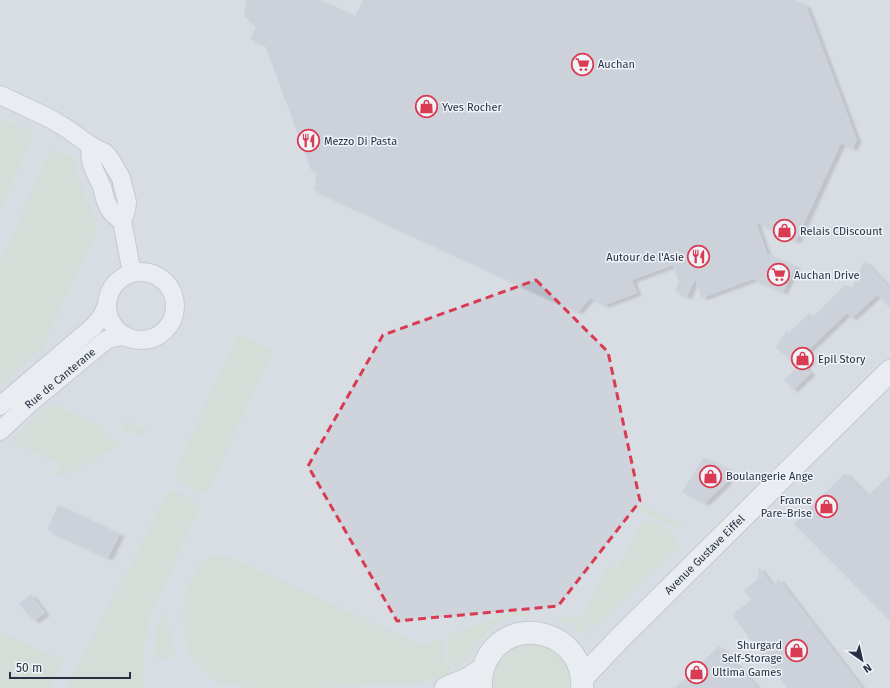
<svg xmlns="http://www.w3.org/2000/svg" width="890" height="688" viewBox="0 0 890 688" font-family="'Fira Sans',sans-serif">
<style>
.built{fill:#ced3dc}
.green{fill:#c5d5c0}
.building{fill:#b7bdc8;filter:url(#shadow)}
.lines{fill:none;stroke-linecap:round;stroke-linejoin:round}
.minor-casing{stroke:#a5abb5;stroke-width:20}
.tertiary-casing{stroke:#a5abb5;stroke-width:24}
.minor{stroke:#f3f5f8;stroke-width:18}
.tertiary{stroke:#f3f5f8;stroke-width:22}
.marked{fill:none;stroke:#d93b53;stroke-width:3;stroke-dasharray:8 5;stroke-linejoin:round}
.labels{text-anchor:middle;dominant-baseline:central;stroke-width:3;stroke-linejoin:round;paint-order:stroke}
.poi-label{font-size:11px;fill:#273143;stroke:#f0f3f7;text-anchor:start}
.street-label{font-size:11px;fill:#273143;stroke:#f0f3f7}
</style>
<defs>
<filter id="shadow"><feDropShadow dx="4.5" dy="2.5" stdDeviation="1" flood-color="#0004"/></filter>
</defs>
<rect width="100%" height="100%" fill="#e0e4ea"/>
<polygon class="built" points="0,0 890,0 890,688 0,688 0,211 35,133 0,117"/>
<g class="green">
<polygon points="0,117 35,133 0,211"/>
<polygon points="51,148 72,158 97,229 42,349 3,383 0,382 0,264"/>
<path d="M239 333 273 350 211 485 207 491C200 492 181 485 177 478 175 474 176 470 177 466Z"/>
<polygon points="53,404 94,423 113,439 123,444 77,470 55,477 60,464 11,442 10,440"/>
<polygon points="125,420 147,430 142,436 123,429 122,427"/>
<polygon points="176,491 196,501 200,505 199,509 146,626 144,650 144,688 67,688 167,493"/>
<polygon points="640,504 687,527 674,526 636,508"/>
<polygon points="644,519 669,530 679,546 592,630 584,615 609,565 617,569"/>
<path d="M213 556H222L230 557 418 643 424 645 443 638 445 660 454 673 436 679 422 682 316 688H245L228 683 223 685C211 678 197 668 191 656 179 632 181 602 192 578 194 574 196 567 199 564 202 561 209 559 213 556Z"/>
<path d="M167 611 170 636 176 656 156 660C154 643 156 624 167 611Z"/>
<path d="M515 611 539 614C529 615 518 615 508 618 493 624 480 638 472 651 467 659 466 666 458 671 445 658 448 653 449 635Z"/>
<path d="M552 615C561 617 569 620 577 616 587 620 586 623 589 633L584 634 572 628 573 625 553 617Z"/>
<polygon points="0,632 65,661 48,688 0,688"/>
<path d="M534 643C556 647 573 664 569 688H494C490 661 508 645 534 643Z"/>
</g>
<g class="building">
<polygon points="246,0 320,0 355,16 363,0 795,0 806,5 857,140 853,148 841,143 796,241 756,222 767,254 796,266 783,292 753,279 702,298 695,279 687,297 675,291 679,282 673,265 632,280 637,293 605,305 590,298 578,312 314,190 317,172 311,170 265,45 250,39 256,27 244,16"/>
<polygon points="864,261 890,288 890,308 877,295 852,318 847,313 804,354 811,361 805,367 811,373 793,390 784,380 797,367 776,347 787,330 789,333 809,313 813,317 845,285 852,288"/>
<polygon points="704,457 727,469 727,482 705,503 682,492"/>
<polygon points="845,473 868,496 890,474 890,621 794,524"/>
<polygon points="58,505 120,534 108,558 47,530"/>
<polygon points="759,567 772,585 779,579 862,688 787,688 732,615 751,600 744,590 757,580"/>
<polygon points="31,594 45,613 34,621 19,604"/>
<polygon points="719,646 758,688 675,688"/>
</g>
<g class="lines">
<defs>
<g id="minor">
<polyline points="0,95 49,118 66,128 91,146 105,153 110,159 121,178 127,202 126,210 122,221 132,273"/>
<path d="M91 146C88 164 96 172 102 187 104 194 105 202 109 208 112 214 117 217 122 221"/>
<circle cx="141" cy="306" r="34"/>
<polyline points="0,406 94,326 102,316 107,305"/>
<path id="s1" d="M0 431 31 402 106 340 116 337 126 336"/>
</g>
<g id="tertiary">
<path id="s2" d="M582 678 621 637 890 371"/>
<polyline points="446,688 468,679 483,669"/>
<path d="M481 688C480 678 482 670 486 661 510 611 586 632 582 688"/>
</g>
</defs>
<use href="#minor" class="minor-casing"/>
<use href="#tertiary" class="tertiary-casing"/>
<use href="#minor" class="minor"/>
<use href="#tertiary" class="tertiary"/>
</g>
<path d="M0 0H890V688H0ZM536 280 608 352 640 501 558 606 397 621 308 466 383 335Z" fill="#e0e4ea" fill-opacity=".55" fill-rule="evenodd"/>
<path class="marked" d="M536 280 608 352 640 501 558 606 397 621 308 466 383 335Z"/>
<defs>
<symbol id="supermarket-ring" viewBox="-11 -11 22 22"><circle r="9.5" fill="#f0f3f7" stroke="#d93b53" stroke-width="1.5"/><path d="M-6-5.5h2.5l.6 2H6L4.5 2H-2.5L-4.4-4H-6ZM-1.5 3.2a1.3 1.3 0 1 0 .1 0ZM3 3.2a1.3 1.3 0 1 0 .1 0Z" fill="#d93b53"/></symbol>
<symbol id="shop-ring" viewBox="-11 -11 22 22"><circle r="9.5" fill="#f0f3f7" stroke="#d93b53" stroke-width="1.5"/><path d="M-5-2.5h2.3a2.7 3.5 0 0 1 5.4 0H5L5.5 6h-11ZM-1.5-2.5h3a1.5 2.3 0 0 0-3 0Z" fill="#d93b53"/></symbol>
<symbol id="restaurant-ring" viewBox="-11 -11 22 22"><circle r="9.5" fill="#f0f3f7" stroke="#d93b53" stroke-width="1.5"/><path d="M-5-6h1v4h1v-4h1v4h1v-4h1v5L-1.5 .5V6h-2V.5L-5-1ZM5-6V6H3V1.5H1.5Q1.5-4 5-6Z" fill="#d93b53"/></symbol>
</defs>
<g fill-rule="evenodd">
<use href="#supermarket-ring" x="570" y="52" width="25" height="25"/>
<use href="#shop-ring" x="414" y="94" width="25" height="25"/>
<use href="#restaurant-ring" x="296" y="128" width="25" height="25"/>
<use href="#shop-ring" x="772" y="218" width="25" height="25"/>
<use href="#restaurant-ring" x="686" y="244" width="25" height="25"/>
<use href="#supermarket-ring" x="766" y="262" width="25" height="25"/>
<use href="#shop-ring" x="790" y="346" width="25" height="25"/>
<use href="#shop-ring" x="698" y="464" width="25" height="25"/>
<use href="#shop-ring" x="814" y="494" width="25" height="25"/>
<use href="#shop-ring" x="784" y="638" width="25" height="25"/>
<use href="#shop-ring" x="684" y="660" width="25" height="25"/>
</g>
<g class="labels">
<g class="poi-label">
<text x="598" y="64">Auchan</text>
<text x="442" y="107">Yves Rocher</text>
<text x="324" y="141">Mezzo Di Pasta</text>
<text x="800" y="231">Relais CDiscount</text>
<text x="684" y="257" text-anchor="end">Autour de l'Asie</text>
<text x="794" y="275">Auchan Drive</text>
<text x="818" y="359">Epil Story</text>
<text x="726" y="476">Boulangerie Ange</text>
<text x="812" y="500" text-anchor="end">France<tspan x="812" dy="13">Pare-Brise</tspan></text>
<text x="782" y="645" text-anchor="end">Shurgard<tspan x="782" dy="13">Self-Storage</tspan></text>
<text x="712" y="672">Ultima Games</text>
</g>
<g class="street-label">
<text stroke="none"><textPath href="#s1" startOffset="80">Rue de Canterane</textPath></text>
<text stroke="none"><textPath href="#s2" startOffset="174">Avenue Gustave Eiffel</textPath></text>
</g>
</g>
<g transform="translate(862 660) rotate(146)" stroke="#f0f3f7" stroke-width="3" paint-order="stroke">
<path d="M0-3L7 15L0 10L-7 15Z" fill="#273143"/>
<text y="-6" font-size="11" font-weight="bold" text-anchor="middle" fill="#273143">N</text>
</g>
<path d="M10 672v6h120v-6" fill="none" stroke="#273143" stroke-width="2"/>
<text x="16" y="672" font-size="12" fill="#273143" stroke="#f0f3f7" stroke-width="3" paint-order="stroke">50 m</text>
</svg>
